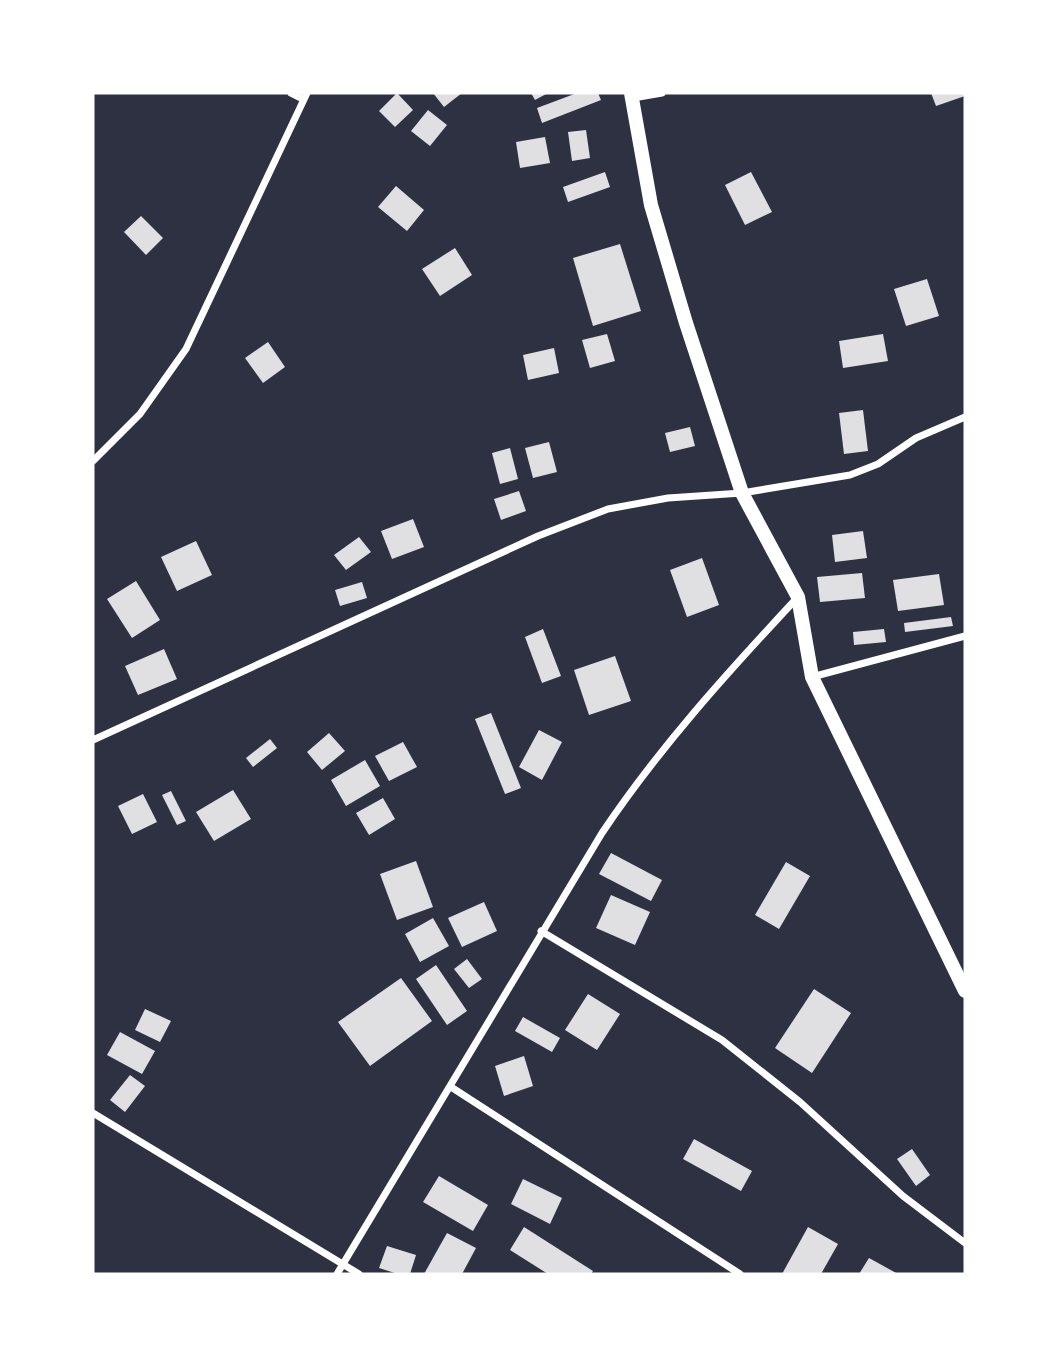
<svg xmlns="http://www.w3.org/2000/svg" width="1058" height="1367" viewBox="0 0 1058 1367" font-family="Rubik,sans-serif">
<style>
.building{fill:#e0e0e3}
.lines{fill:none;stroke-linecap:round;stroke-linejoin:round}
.minor{stroke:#fff;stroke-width:7}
.secondary{stroke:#fff;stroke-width:14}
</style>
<rect width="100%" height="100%" fill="#2d3142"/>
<g class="building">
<polygon points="397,93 413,110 395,127 379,111"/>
<polygon points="433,93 462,93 444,107"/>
<polygon points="531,93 548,93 535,100"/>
<polygon points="577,93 598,93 601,100 542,123 537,108"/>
<polygon points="931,93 965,93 965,96 936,106"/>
<polygon points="428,110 447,125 430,146 411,131"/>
<polygon points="586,130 590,158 572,161 568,132"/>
<polygon points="545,137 550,163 520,168 516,142"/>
<polygon points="605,172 610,187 568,202 563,187"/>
<polygon points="751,172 772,212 745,225 725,185"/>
<polygon points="396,186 424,210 407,231 378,207"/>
<polygon points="141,216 163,238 146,255 124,232"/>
<polygon points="620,244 641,311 593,326 573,258"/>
<polygon points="455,248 472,275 440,296 422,269"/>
<polygon points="927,279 939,316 906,326 894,289"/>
<polygon points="607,334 615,361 590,368 582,340"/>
<polygon points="883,334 888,361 843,368 839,341"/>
<polygon points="268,342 285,367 263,383 245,358"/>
<polygon points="554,348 559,373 528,380 523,355"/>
<polygon points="863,410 868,451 844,454 839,413"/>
<polygon points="690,427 695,446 670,452 665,433"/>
<polygon points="549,442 557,472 533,478 525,448"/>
<polygon points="510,448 518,479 500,484 492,453"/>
<polygon points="519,491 526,511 501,520 494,499"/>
<polygon points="413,519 424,547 392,559 381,531"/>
<polygon points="863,531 867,558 835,562 832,535"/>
<polygon points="359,537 371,552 346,570 334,555"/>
<polygon points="196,541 212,575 177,591 161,557"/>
<polygon points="702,558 719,605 687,617 670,570"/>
<polygon points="862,573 865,598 820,602 817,577"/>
<polygon points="939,574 944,605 898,611 893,580"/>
<polygon points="136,581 160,620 132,638 107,599"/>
<polygon points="362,582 367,598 340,606 335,590"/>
<polygon points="951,617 953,626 905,632 904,623"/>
<polygon points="543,629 561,676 542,683 525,637"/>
<polygon points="884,629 886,642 854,645 853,632"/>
<polygon points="164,649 177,679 138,695 125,666"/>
<polygon points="615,656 631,701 589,715 574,670"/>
<polygon points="491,713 521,788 505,794 475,719"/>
<polygon points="539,730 562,742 542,780 519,767"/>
<polygon points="329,733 345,751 322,770 307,752"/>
<polygon points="270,739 277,748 253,767 246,758"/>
<polygon points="403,742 417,767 389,781 375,756"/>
<polygon points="365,760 380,786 346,806 331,780"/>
<polygon points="233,790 251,819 214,841 196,812"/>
<polygon points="171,791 186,821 177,825 162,795"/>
<polygon points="143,794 157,822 132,834 118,806"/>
<polygon points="383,798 395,819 369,835 356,813"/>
<polygon points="611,853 662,880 651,901 599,874"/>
<polygon points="416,861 433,907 397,920 380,874"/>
<polygon points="786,862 810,876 779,929 755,915"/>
<polygon points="611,895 650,912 635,945 596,928"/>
<polygon points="484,902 497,931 462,947 448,918"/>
<polygon points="433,918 449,946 420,962 405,934"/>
<polygon points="467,959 482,979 469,988 454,969"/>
<polygon points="436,965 467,1011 447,1025 416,979"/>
<polygon points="401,978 432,1021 370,1066 338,1022"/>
<polygon points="814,989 851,1013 812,1073 775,1048"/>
<polygon points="588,994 620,1014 597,1050 565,1030"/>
<polygon points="145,1009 171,1021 160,1042 135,1030"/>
<polygon points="523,1017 560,1038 552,1052 515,1031"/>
<polygon points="120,1032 155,1051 142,1074 107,1055"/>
<polygon points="524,1056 533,1086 504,1096 495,1066"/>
<polygon points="130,1075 145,1086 125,1112 110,1100"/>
<polygon points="694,1139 752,1171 741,1191 683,1159"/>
<polygon points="912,1149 930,1175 916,1186 897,1159"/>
<polygon points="439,1176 488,1205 473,1231 423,1202"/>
<polygon points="523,1179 562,1198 550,1224 511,1204"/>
<polygon points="524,1227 593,1271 591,1274 548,1274 510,1250"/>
<polygon points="808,1227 838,1244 821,1274 782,1274"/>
<polygon points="447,1233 476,1248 462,1274 424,1274"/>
<polygon points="387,1246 416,1255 410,1274 398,1274 379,1268"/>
<polygon points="869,1258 898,1274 859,1274"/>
</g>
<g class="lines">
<g class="minor">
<polyline points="291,93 303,99"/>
<polyline points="633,98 662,93"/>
<polyline points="93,461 140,414 186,349 307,93"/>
<polyline points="812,677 965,636"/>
<polyline points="93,740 538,536 608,509 668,498 742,493 850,475 878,464 916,438 965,417"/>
<polyline points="541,931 722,1040 800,1102 903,1196 965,1243"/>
<polyline points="451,1087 740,1274"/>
<polyline points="93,1113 359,1274"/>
<path d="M337 1274 602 833C659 748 727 673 797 598"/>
</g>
<polyline class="secondary" points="631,93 651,205 686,323 742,493 798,597 812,677 965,991"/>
</g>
<rect width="1058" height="1367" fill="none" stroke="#ffffff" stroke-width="189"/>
</svg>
